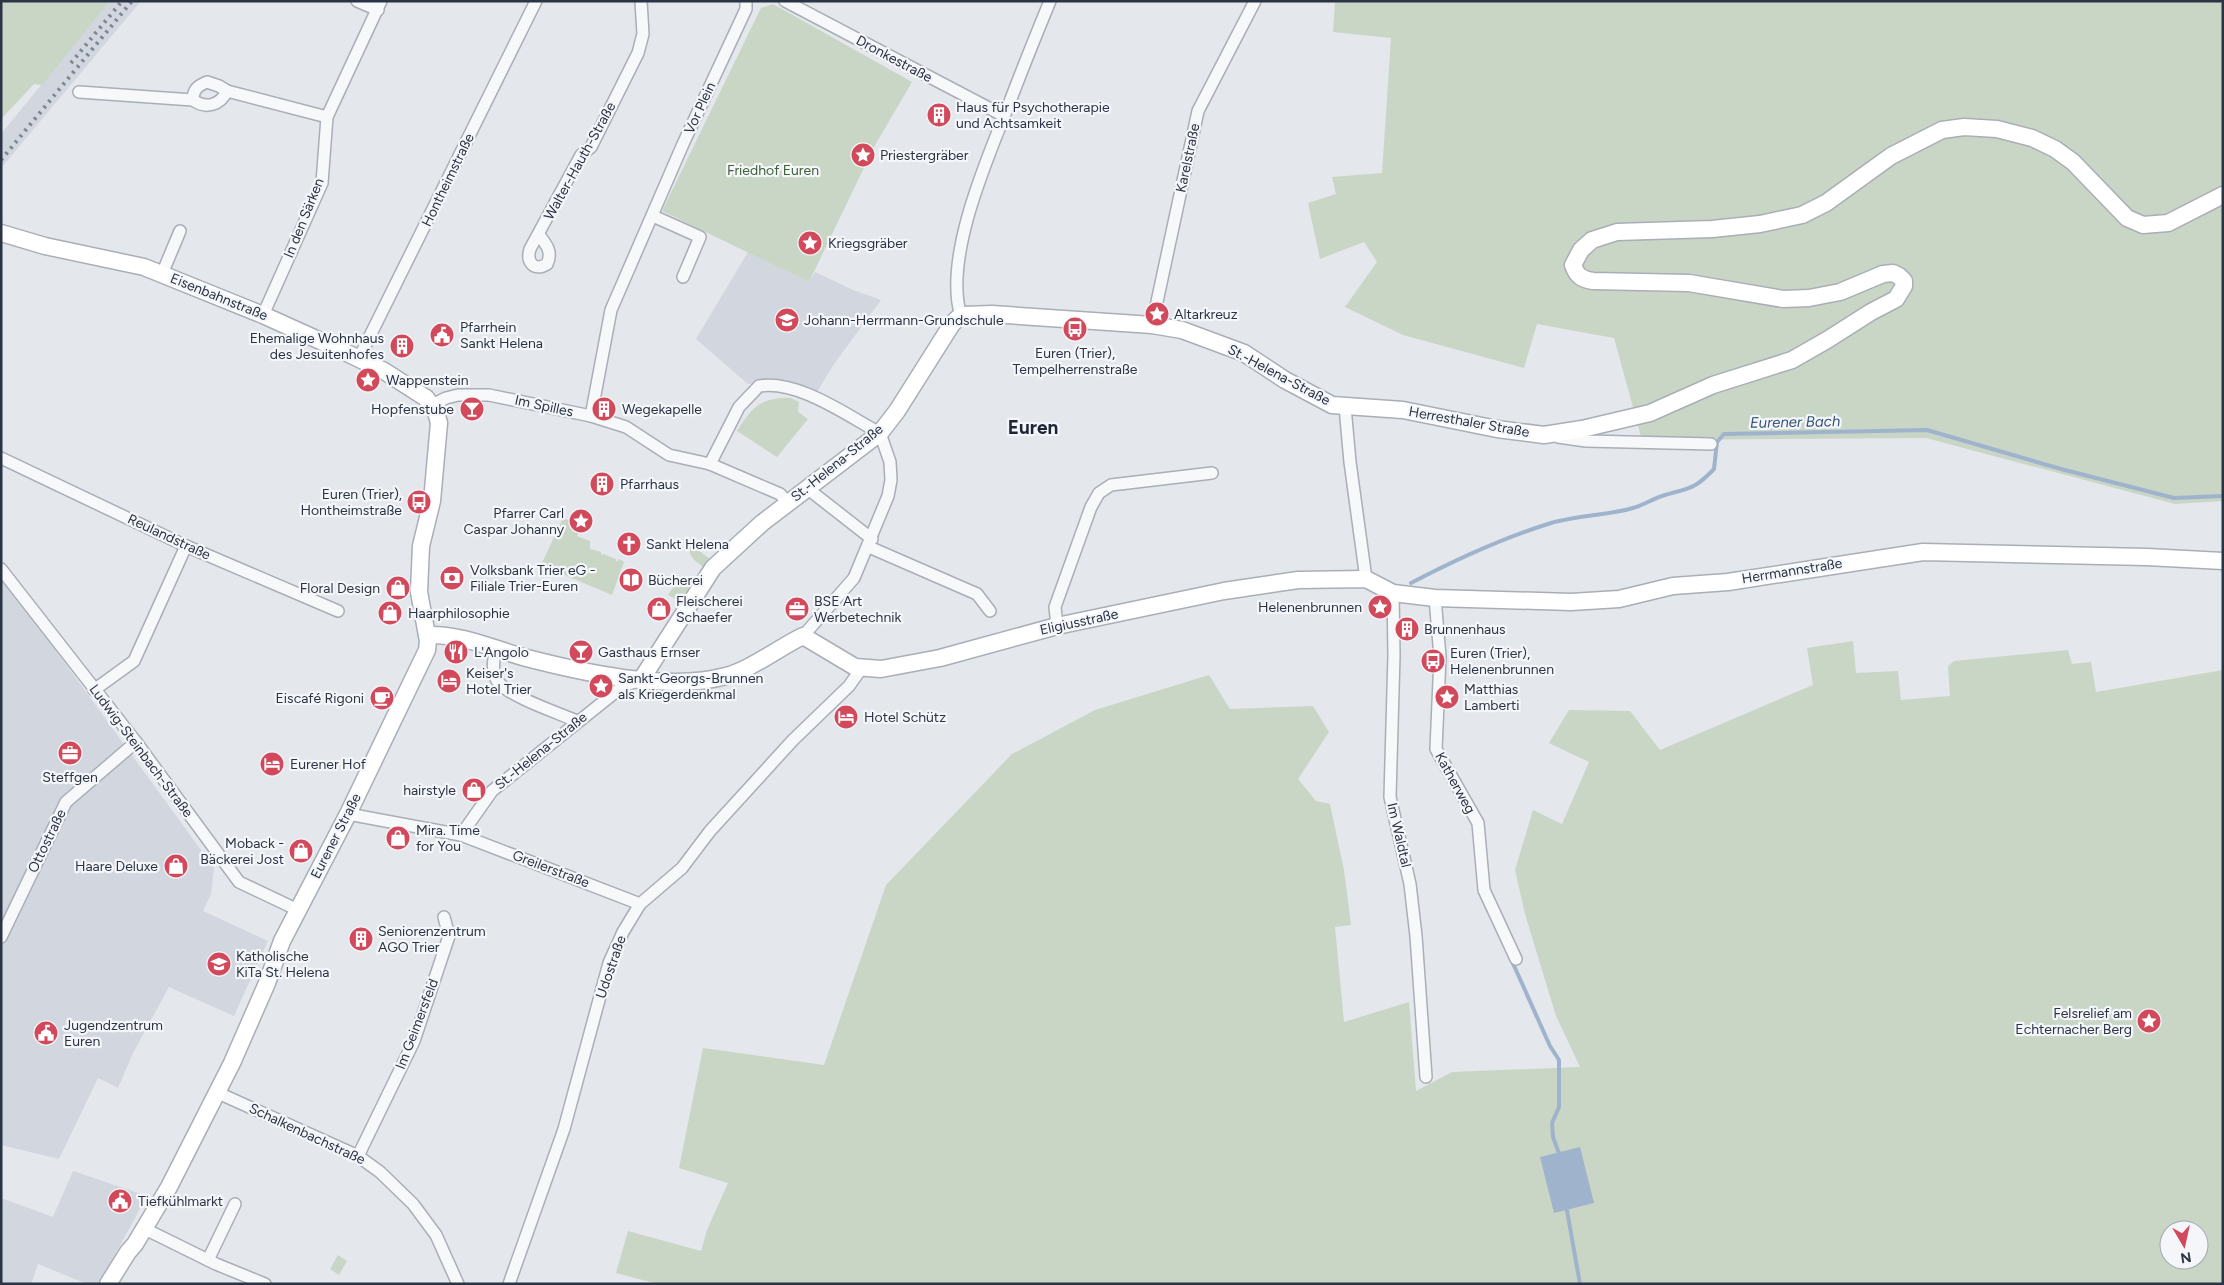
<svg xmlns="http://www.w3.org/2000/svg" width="2224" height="1285" viewBox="0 0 2224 1285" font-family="Figtree,sans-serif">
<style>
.built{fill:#d2d6de}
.green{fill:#c9d6c5;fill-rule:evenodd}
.water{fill:#9fb4cc}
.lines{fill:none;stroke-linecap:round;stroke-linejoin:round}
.stream{stroke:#9fb4cc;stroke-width:4}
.street-casing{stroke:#a9aeb7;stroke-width:14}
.secondary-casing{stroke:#a9aeb7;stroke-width:19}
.street{stroke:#f7f8fa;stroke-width:11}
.secondary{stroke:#fff;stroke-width:16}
.rail{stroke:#7d8696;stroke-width:4;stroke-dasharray:2.5 5;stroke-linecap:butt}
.labels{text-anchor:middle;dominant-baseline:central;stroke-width:4.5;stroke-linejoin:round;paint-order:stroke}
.street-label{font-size:14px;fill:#2b3445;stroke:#f4f6f9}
.poi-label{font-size:14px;fill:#2b3445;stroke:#f4f6f9;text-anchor:start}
.park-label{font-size:14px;fill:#3f6138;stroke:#f4f6f9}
.water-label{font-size:15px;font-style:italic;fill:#34527a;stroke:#f4f6f9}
.district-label{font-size:19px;font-weight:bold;fill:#1d2536;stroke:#f4f6f9}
</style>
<rect width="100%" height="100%" fill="#e4e7ec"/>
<g class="built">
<polygon points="110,1 141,1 1,168 1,134"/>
<polygon points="748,252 809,282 815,272 853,290 881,300 834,364 817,392 787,381 748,384 696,339"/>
<polygon points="1,575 214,868 211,894 203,911 268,941 234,1016 169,987 134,1051 118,1088 98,1078 59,1159 1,1145"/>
<polygon points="73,1171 147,1196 99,1284 87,1284 38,1264 31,1284 1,1284 1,1198 53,1217"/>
</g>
<g class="green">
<polygon points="1,1 110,1 42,85 34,84 1,119"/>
<polygon points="1335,1 2223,1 2223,501 2175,504 1926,438 1642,440 1614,338 1537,324 1524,368 1403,335 1345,307 1377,262 1364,242 1320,259 1308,203 1336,194 1332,177 1382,173 1391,38 1333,32"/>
<polygon points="773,4 912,82 874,147 809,282 662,211 761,8"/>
<path d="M791 398 799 402 798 412 808 419 777 457 737 431C752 407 761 397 791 398Z"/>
<polygon points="563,518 582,526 577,536 590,541 590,549 601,552 601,555 603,554 616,559 617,562 619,559 624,562 612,595 541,565"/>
<path d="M691 544 711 560 705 568C695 561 687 557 691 544Z"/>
<polygon points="677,581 691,585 679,601 668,595"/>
<path d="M1853 641 1856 673 1898 671 1901 700 1950 696 1948 666 1954 661 2068 650 2072 664 2091 662 2096 692 2223 670V1284H658L616 1273 628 1231 701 1251 707 1230 728 1183 679 1168 703 1048 824 1065 886 885 1012 754 1095 710 1209 675 1230 709 1313 706 1329 732 1298 779 1316 801 1330 804 1344 870 1351 925 1335 927 1344 1022 1409 1002 1416 1091 1452 1072 1580 1067 1556 1016 1525 914 1515 870 1533 810 1562 824 1589 762 1549 743 1569 710 1630 711 1660 750 1813 685 1807 648ZM2169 1230H2199V1260H2169Z"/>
<polygon points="338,1255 347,1261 339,1275 330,1269"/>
</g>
<polygon class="water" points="1580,1147 1594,1203 1554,1213 1540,1157"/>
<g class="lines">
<g class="stream">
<path d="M1411 583C1455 560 1500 539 1548 524 1576 515 1605 516 1633 508 1644 505 1654 498 1665 495 1690 488 1695 489 1714 469L1717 442 1724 434 1927 430 2061 469 2174 498 2223 496"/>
<polyline points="1511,959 1550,1046 1559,1060 1559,1107 1552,1123 1553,1137 1560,1156"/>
<polyline points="1566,1205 1580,1284"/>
</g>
<defs>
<g id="street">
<polyline points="357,1 378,10"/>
<polyline points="785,1 1004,116"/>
<path d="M79 92 193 100C205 109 220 106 227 91L327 117"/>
<path d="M193 100C193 90 197 86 207 82L219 86 227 91"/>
<polyline points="653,216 700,237 683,277"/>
<path d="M539 235C546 244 553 252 547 264 534 272 526 262 530 249L581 155 591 147 638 53 643 34 641 1"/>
<polyline points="162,274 180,231"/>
<polyline points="263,315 322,183 327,117 381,1"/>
<path d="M961 316C943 259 987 159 1009 104 1022 70 1036 35 1050 1"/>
<polyline points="1152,325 1198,111 1255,1"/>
<polyline points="359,358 536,1"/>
<polyline points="432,405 446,398 458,395 489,395 591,416 626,427 669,455 710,464 780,494 788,503"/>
<polyline points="1345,407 1350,462 1366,579"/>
<polyline points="591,416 611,310 683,144 746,9 746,1"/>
<polyline points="1558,437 1586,441 1711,444"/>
<polyline points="1,458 186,546 338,611"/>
<path d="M710 464 739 407 759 386C799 380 846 415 880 433L890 462 891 480 888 496 854 578 803 636"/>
<polyline points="808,489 872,539"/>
<polyline points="869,547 977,594 990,611"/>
<polyline points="1,569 136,742 239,882 298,910"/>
<polyline points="1393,593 1394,655 1390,797 1410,884 1416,936 1426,1077"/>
<polyline points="1435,598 1440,657 1436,749 1478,823 1484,890 1516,959"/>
<polyline points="1057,626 1055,607 1091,507 1099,493 1111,485 1212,473"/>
<path d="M496 649C493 660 491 674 499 683 511 697 558 713 577 721"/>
<polyline points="94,690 134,661 186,546"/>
<polyline points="348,814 461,835 640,904"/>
<polyline points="461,835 492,791 623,686 637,681"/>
<polyline points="1,937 66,802 136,742"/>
<polyline points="216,1092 358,1156 380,1172 413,1204 436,1235 458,1284"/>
<polyline points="358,1156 414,1041 449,936 444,917"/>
<polyline points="143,1228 216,1264 265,1284"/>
<polyline points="208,1260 235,1204"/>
<polyline points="509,1284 564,1129 609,963 623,932 640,904 682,868 710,831 793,740 849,686 861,669"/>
</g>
<g id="secondary">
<polyline points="1,233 45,246 144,267 263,315 345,352 384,371 426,398 436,412 439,423 432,501 421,546 419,592 428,641 427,650 348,814 282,941 267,983 232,1063 169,1187 135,1244 128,1252 108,1284"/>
<path d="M427 635C461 634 491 648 523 657 580 672 668 692 726 676 750 670 780 647 803 636L855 667 881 669 940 658 1057 626 1224 591 1298 580 1366 579 1393 593 1435 598 1571 602 1619 599 1673 586 1728 582 1923 552 2147 557 2223 561"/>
<path d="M641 680 713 568 762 523 880 433 897 411 952 324 958 318 964 315 992 314 1152 325 1182 330 1244 353 1285 380 1332 405 1403 410 1497 429 1544 435 1582 429 1650 413 1713 385 1792 360 1827 340 1871 312 1896 299 1904 286V281L1899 276 1893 273 1883 274 1840 292 1809 298 1783 299 1689 283 1593 281C1581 279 1577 276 1573 265L1581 250 1592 240 1617 232 1712 229 1760 224 1802 215 1826 203 1891 156 1942 130 1964 127 1997 129 2032 138 2055 149 2073 162 2127 218 2143 225 2168 223 2223 195"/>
</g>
</defs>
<use href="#street" class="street-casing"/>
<use href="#secondary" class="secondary-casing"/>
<use href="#street" class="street"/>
<use href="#secondary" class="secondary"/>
<g class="rail">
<polyline points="71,63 122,1"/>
<polyline points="1,160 132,1"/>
</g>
</g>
<defs>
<symbol id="building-disc" viewBox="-11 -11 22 22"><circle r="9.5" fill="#d1495b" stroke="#f4f6f9"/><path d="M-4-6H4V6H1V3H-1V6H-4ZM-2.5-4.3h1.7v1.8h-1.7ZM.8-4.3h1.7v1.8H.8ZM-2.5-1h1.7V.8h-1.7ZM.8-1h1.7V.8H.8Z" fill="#fff"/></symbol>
<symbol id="sight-disc" viewBox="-11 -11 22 22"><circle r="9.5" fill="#d1495b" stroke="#f4f6f9"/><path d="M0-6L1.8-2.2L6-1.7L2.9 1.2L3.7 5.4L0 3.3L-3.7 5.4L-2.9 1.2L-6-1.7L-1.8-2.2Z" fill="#fff"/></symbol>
<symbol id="school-disc" viewBox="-11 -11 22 22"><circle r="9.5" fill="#d1495b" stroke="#f4f6f9"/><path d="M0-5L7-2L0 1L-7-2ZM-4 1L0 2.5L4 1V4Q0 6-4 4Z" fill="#fff"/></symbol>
<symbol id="bus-disc" viewBox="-11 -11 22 22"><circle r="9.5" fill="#d1495b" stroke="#f4f6f9"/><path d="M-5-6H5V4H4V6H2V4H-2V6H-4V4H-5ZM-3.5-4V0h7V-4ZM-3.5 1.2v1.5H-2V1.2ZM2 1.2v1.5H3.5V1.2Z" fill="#fff"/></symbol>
<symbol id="civic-disc" viewBox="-11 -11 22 22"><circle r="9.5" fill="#d1495b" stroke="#f4f6f9"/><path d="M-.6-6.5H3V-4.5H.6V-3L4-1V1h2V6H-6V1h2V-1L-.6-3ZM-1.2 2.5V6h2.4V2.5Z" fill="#fff"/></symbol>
<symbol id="bar-disc" viewBox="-11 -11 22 22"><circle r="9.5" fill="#d1495b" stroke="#f4f6f9"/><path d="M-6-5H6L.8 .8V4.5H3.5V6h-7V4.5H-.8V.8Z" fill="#fff"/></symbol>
<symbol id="church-disc" viewBox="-11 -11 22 22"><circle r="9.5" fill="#d1495b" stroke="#f4f6f9"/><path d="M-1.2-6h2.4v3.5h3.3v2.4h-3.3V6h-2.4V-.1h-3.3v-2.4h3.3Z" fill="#fff"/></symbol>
<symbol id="bank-disc" viewBox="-11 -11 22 22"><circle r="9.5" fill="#d1495b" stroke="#f4f6f9"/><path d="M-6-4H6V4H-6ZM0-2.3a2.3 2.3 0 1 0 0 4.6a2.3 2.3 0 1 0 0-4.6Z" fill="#fff"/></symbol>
<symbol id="library-disc" viewBox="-11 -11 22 22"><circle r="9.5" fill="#d1495b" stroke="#f4f6f9"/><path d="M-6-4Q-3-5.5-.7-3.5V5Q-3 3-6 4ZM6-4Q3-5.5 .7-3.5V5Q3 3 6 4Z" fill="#fff"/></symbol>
<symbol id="shop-disc" viewBox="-11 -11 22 22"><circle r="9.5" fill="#d1495b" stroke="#f4f6f9"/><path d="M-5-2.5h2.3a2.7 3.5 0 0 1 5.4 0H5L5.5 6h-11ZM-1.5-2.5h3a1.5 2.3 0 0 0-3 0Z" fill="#fff"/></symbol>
<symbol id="office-disc" viewBox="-11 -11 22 22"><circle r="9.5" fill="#d1495b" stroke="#f4f6f9"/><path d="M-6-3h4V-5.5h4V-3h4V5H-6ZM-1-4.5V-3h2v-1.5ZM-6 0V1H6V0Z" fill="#fff"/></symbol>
<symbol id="restaurant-disc" viewBox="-11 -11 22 22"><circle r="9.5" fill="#d1495b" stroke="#f4f6f9"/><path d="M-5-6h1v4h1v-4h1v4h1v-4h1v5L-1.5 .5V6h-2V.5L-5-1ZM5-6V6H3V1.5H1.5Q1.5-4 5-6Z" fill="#fff"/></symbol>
<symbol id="hotel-disc" viewBox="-11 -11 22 22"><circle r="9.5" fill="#d1495b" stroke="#f4f6f9"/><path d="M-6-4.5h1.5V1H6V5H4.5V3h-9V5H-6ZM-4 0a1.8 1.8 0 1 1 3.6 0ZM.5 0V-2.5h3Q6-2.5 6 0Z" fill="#fff"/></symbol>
<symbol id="cafe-disc" viewBox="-11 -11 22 22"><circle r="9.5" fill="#d1495b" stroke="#f4f6f9"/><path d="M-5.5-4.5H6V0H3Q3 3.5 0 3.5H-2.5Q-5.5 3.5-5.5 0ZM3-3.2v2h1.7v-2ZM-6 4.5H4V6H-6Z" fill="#fff"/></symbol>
</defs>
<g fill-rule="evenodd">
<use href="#building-disc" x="925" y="101" width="28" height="28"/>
<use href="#sight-disc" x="849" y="141" width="28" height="28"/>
<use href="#sight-disc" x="796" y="229" width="28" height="28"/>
<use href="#sight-disc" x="1143" y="300" width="28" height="28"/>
<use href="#school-disc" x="773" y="306" width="28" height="28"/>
<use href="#bus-disc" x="1061" y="315" width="28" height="28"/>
<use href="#civic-disc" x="428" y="321" width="28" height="28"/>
<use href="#building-disc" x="388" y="332" width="28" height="28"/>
<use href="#sight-disc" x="354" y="366" width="28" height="28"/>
<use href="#bar-disc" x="458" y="395" width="28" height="28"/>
<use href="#building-disc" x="590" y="395" width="28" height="28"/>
<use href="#building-disc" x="588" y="470" width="28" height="28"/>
<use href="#bus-disc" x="405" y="488" width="28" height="28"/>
<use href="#sight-disc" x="567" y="507" width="28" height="28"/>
<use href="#church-disc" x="615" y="530" width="28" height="28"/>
<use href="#bank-disc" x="438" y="564" width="28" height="28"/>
<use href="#library-disc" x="617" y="566" width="28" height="28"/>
<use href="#shop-disc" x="384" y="574" width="28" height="28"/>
<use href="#sight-disc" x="1366" y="593" width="28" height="28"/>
<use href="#shop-disc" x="645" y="595" width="28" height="28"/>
<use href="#office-disc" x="783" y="595" width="28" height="28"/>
<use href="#shop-disc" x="376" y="599" width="28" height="28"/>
<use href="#building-disc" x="1393" y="615" width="28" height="28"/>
<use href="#restaurant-disc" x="442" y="638" width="28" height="28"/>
<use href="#bar-disc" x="567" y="638" width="28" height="28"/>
<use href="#bus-disc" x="1419" y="647" width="28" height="28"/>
<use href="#hotel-disc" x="435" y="667" width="28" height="28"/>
<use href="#sight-disc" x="587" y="672" width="28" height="28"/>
<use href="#sight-disc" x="1433" y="683" width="28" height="28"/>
<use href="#cafe-disc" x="368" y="684" width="28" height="28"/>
<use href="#hotel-disc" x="832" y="703" width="28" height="28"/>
<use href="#office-disc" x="56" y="739" width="28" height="28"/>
<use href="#hotel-disc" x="258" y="750" width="28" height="28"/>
<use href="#shop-disc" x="460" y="776" width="28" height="28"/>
<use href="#shop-disc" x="384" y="824" width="28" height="28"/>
<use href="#shop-disc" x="287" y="837" width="28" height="28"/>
<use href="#shop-disc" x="162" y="852" width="28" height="28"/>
<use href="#building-disc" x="347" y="925" width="28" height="28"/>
<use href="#school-disc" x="205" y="950" width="28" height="28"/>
<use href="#sight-disc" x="2135" y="1007" width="28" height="28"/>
<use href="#civic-disc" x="32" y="1019" width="28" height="28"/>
<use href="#civic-disc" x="106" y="1187" width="28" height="28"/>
</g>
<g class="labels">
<g class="street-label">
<text transform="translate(894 59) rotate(28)">Dronkestraße</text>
<text transform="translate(700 108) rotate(-65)">Vor Plein</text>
<text transform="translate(1188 158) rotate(-78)">Karelstraße</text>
<text transform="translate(580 161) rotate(-61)">Walter-Hauth-Straße</text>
<text transform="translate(448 180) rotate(-64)">Hontheimstraße</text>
<text transform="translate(304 218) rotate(-68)">In den Särken</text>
<text transform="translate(219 297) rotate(22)">Eisenbahnstraße</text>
<text transform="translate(1279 375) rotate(28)">St.-Helena-Straße</text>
<text transform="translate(544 406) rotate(12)">Im Spilles</text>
<text transform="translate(1469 422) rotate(10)">Herresthaler Straße</text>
<text transform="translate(837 463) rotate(-39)">St.-Helena-Straße</text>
<text transform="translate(169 537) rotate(25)">Reulandstraße</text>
<text transform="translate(1792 571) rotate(-9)">Herrmannstraße</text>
<text transform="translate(1079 622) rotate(-12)">Eligiusstraße</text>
<text transform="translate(141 751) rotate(53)">Ludwig-Steinbach-Straße</text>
<text transform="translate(541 751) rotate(-39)">St.-Helena-Straße</text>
<text transform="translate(1455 783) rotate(61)">Katherweg</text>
<text transform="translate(1399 835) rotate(77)">Im Waldtal</text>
<text transform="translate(336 836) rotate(-63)">Eurener Straße</text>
<text transform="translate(47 841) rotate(-64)">Ottostraße</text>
<text transform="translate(551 869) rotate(21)">Greilerstraße</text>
<text transform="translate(611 967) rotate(-71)">Udostraße</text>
<text transform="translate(417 1024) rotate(-69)">Im Geimersfeld</text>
<text transform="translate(307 1134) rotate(25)">Schalkenbachstraße</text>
</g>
<g class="poi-label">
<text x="956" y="107">Haus für Psychotherapie<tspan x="956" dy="16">und Achtsamkeit</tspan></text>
<text x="880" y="155">Priestergräber</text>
<text x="828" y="243">Kriegsgräber</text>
<text x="1174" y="314">Altarkreuz</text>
<text x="804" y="320">Johann-Herrmann-Grundschule</text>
<text x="460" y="327">Pfarrhein<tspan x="460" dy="16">Sankt Helena</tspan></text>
<text x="384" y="338" text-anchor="end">Ehemalige Wohnhaus<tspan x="384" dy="16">des Jesuitenhofes</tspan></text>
<text x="1075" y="353" text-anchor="middle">Euren (Trier),<tspan x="1075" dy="16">Tempelherrenstraße</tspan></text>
<text x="386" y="380">Wappenstein</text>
<text x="454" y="409" text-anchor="end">Hopfenstube</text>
<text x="622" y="409">Wegekapelle</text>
<text x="620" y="484">Pfarrhaus</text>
<text x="402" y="494" text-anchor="end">Euren (Trier),<tspan x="402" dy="16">Hontheimstraße</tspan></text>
<text x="564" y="513" text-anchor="end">Pfarrer Carl<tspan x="564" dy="16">Caspar Johanny</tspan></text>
<text x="646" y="544">Sankt Helena</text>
<text x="470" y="570">Volksbank Trier eG -<tspan x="470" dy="16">Filiale Trier-Euren</tspan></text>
<text x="648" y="580">Bücherei</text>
<text x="380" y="588" text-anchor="end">Floral Design</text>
<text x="676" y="601">Fleischerei<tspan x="676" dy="16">Schaefer</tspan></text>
<text x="814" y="601">BSE Art<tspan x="814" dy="16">Werbetechnik</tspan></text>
<text x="1362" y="607" text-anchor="end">Helenenbrunnen</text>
<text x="408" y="613">Haarphilosophie</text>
<text x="1424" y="629">Brunnenhaus</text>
<text x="474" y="652">L'Angolo</text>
<text x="598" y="652">Gasthaus Ernser</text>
<text x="1450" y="653">Euren (Trier),<tspan x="1450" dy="16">Helenenbrunnen</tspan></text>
<text x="466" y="673">Keiser's<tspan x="466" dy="16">Hotel Trier</tspan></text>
<text x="618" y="678">Sankt-Georgs-Brunnen<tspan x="618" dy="16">als Kriegerdenkmal</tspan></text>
<text x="1464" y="689">Matthias<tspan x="1464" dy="16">Lamberti</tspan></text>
<text x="364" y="698" text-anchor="end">Eiscafé Rigoni</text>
<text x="864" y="717">Hotel Schütz</text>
<text x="290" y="764">Eurener Hof</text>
<text x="70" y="777" text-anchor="middle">Steffgen</text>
<text x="456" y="790" text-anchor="end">hairstyle</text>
<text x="416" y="830">Mira. Time<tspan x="416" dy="16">for You</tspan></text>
<text x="284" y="843" text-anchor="end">Moback -<tspan x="284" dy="16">Bäckerei Jost</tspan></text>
<text x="158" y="866" text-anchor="end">Haare Deluxe</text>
<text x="378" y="931">Seniorenzentrum<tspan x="378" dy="16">AGO Trier</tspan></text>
<text x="236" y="956">Katholische<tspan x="236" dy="16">KiTa St. Helena</tspan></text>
<text x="2132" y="1013" text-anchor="end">Felsrelief am<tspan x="2132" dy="16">Echternacher Berg</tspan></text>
<text x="64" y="1025">Jugendzentrum<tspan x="64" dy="16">Euren</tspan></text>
<text x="138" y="1201">Tiefkühlmarkt</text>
</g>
<g class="park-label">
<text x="773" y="170">Friedhof Euren</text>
</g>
<g class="water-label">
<text transform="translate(1795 422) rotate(-1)">Eurener Bach</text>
</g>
<g class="district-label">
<text x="1033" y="427">Euren</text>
</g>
</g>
<rect width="2224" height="1285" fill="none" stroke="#2b3445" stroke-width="5"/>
<g transform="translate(2184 1245) rotate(171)"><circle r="24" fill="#f4f6f9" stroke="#a4a8b1"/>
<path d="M0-4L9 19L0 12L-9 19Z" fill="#d1495b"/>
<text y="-8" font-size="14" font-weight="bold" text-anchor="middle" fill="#2b3445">N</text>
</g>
</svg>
